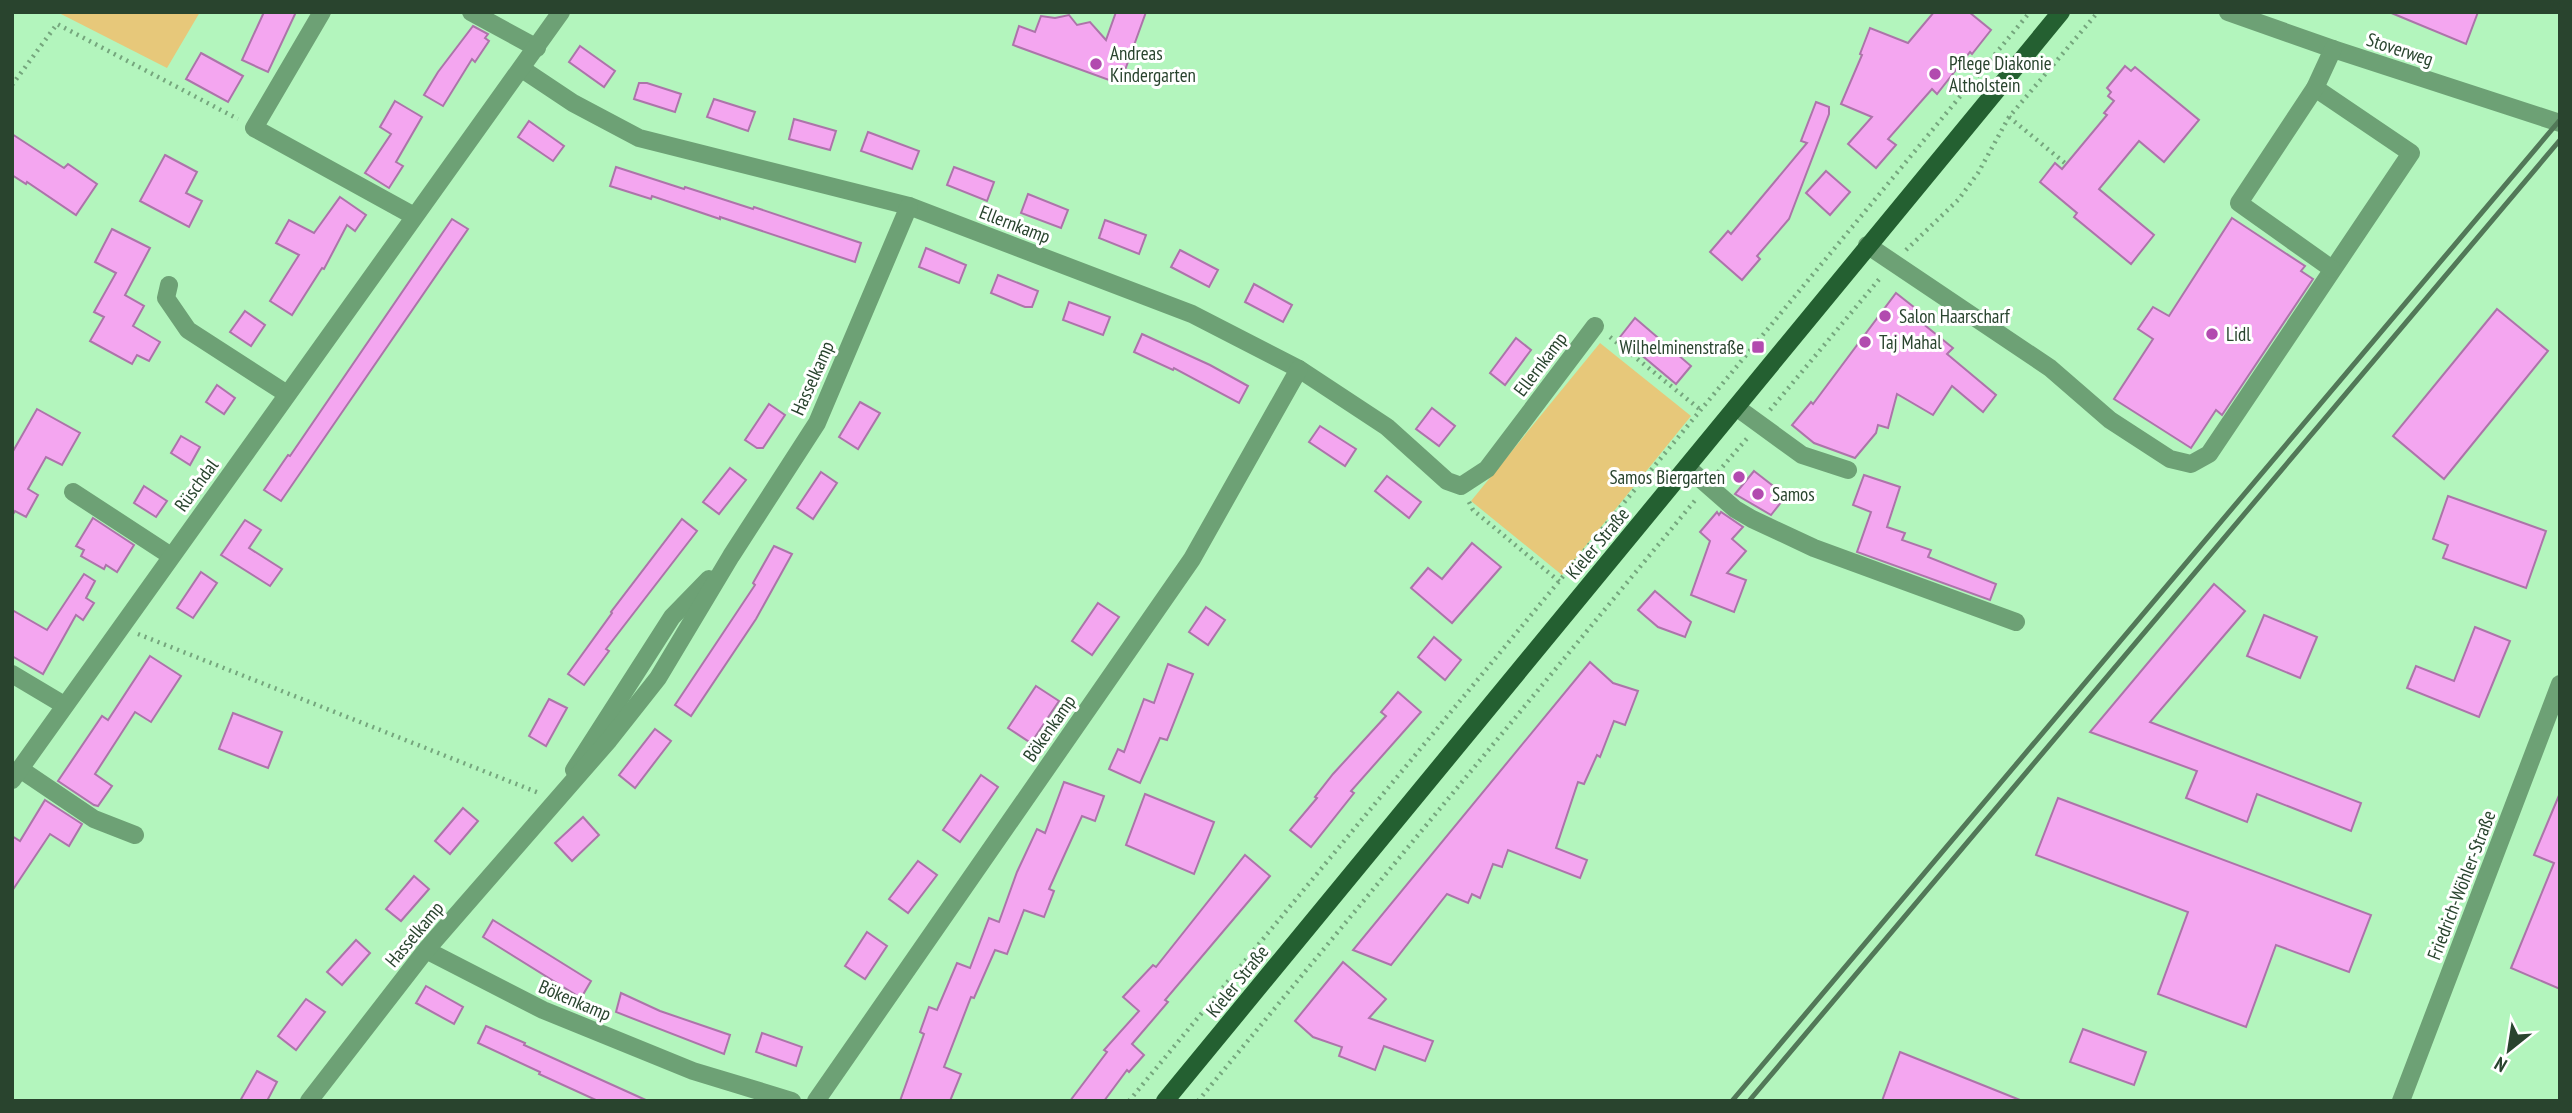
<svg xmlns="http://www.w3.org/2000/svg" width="2572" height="1113" viewBox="0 0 2572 1113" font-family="'PT Sans Narrow',sans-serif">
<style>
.green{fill:#e7c87a}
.building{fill:#f4a6f0;stroke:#ac74a9;stroke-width:2}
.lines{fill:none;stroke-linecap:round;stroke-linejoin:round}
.path{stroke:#75a67d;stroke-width:4.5;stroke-dasharray:2 5;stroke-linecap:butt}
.minor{stroke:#6da175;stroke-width:18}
.major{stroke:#246031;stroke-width:18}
.rail{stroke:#527858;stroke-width:5}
.poi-dot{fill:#b24baf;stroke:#fff;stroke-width:2.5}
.labels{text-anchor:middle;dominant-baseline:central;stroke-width:6;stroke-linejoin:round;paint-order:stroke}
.street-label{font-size:19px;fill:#29442e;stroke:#fff}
.poi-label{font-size:19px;fill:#29442e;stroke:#fff;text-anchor:start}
</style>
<rect width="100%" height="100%" fill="#b3f5bd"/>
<g class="green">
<polygon points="57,12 200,12 167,68"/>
<polygon points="1600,343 1691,416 1562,575 1471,501"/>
</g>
<g class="building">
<polygon points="264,12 296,12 268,72 242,60"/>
<polygon points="1116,12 1146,12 1120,84 1013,45 1019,26 1035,32 1041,16 1055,18 1069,15 1077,25 1090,22 1106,40"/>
<polygon points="1934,12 1969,12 1991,30 1972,54 1970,52 1937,94 1932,89 1888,139 1896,145 1876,168 1848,144 1872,117 1841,104 1862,55 1860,54 1870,28 1908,43"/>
<polygon points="2389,12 2478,12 2466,44"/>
<polygon points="473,26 488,34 485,38 489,41 475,62 472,59 443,106 424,95 438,72"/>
<polygon points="580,46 615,71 604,87 569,62"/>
<polygon points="201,53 243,76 228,102 186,79"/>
<polygon points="2125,66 2131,71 2135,67 2199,120 2164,162 2139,141 2099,189 2154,235 2131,264 2074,217 2077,213 2040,182 2055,163 2062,169 2107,115 2104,113 2114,101 2108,96 2111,92 2107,88"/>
<polygon points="639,83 647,83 681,94 675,112 634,99"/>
<polygon points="714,99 755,112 748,131 707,117"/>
<polygon points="395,101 422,117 396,162 403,166 389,188 365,173 391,134 380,127"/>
<polygon points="1816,102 1829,107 1829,114 1789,219 1757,256 1760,259 1742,280 1710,252 1728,231 1731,234 1807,143 1801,141"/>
<polygon points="794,119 836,131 830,150 789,139"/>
<polygon points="529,121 564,146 553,161 518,137"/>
<polygon points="868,132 919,151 912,169 861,151"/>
<polygon points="12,134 64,168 68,164 97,184 76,215 27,182 26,184 12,175"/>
<polygon points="165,155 197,172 186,193 202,201 189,227 140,201"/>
<polygon points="616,167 684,189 685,187 753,209 754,207 861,243 855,262 720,217 720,219 652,196 651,199 610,186"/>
<polygon points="954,167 994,182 987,201 947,185"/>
<polygon points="1826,171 1850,192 1830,215 1806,193"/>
<polygon points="1028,194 1068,210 1061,228 1021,213"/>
<polygon points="340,197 366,215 355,231 347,225 324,269 322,268 292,315 270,301 299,255 276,243 289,220 314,233"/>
<polygon points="2232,218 2305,266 2301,271 2313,279 2222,415 2216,410 2191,448 2114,399 2153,339 2138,329 2153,307 2169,316"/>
<polygon points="452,219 468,229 281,501 264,490 288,455 290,456"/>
<polygon points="1105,220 1146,235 1139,254 1099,238"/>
<polygon points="112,229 150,248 125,295 144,306 133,326 160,342 149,361 137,355 132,364 90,341 104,317 94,312 116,273 95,262"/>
<polygon points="926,248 966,265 959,283 919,267"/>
<polygon points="1180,250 1218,270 1209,287 1171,267"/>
<polygon points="998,275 1038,291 1032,307 1025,307 991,293"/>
<polygon points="1254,284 1292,305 1283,322 1245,302"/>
<polygon points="1896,293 1915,308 1911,314 1953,348 1947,354 1996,395 1983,412 1952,386 1933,415 1897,394 1888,428 1878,425 1876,433 1855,458 1814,443 1792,425 1811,402 1813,404"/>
<polygon points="1069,302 1110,317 1103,335 1063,320"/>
<polygon points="2497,309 2548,351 2444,479 2393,436"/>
<polygon points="245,311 265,325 251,346 230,332"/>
<polygon points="1635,318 1691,366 1676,384 1620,337"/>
<polygon points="1142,334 1210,365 1248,386 1239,403 1174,368 1173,370 1134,352"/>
<polygon points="1516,338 1531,350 1505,385 1490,373"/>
<polygon points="217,385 235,398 224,414 206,402"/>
<polygon points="860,402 880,413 858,449 839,437"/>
<polygon points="769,404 785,415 763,448 757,448 745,440"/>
<polygon points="1432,408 1455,426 1439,446 1416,429"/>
<polygon points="37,409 80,433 62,465 46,457 28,489 38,495 26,517 15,511 12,516 12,453"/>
<polygon points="1320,426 1356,449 1345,466 1309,442"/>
<polygon points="181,436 200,447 190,465 171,453"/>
<polygon points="730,468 746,480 719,514 703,502"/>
<polygon points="1754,471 1786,496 1771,515 1735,494"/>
<polygon points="821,472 837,483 813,519 797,508"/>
<polygon points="1864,475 1900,487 1887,527 1905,533 1902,540 1931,550 1928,557 1996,584 1990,600 1857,552 1871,512 1853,505"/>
<polygon points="1387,476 1421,502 1409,518 1375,491"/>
<polygon points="144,486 167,501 156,517 134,503"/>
<polygon points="2448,496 2546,531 2526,588 2443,558 2448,545 2433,539"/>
<polygon points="1717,512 1719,515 1721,512 1743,527 1732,539 1746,551 1727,573 1746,580 1734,612 1691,595 1710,541 1700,532"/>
<polygon points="93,518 134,545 117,572 106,565 104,569 81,556 84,550 76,546"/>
<polygon points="682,519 697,531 606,649 609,651 584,685 568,674 612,613 611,612"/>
<polygon points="245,520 261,530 249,548 282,569 270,586 221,555"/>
<polygon points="1472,543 1501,567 1452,623 1411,588 1428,568 1442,579"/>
<polygon points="774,546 792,554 756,619 691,716 675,705 755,585 753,583"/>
<polygon points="201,572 217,583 193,618 177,608"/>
<polygon points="84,574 95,581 86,598 94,603 83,620 76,615 43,674 12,656 12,610 47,630"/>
<polygon points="2214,584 2245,611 2150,722 2361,803 2351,831 2257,794 2247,822 2186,798 2197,771 2090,732"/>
<polygon points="1655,591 1691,622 1685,637 1658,627 1638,610"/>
<polygon points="1098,603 1119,617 1092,655 1072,641"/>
<polygon points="1206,607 1225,620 1208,645 1189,632"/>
<polygon points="2264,615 2317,637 2300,678 2247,656"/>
<polygon points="2475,627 2510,641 2479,717 2407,688 2416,666 2454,681"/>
<polygon points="1434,637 1461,660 1445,680 1418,657"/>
<polygon points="150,656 181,676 151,722 135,712 95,774 112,786 98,806 94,805 58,781 102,716 108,720"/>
<polygon points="1590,662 1613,683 1638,691 1625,725 1614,721 1600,757 1597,755 1584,784 1578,782 1556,848 1587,860 1580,878 1508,850 1502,867 1493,864 1480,898 1472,894 1468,903 1447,894 1391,965 1353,950"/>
<polygon points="1168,664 1193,674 1167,740 1160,738 1140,783 1109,769 1118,749 1124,752 1144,699 1154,703"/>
<polygon points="1036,686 1059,701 1031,743 1008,728"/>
<polygon points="1398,692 1421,712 1351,791 1354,793 1311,847 1290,830 1317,798 1315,797 1333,774 1386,716 1381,712"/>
<polygon points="549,699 567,708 546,746 529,736"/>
<polygon points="233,713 282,732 268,768 219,749"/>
<polygon points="655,729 671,741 635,788 619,775"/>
<polygon points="981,775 998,787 960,842 943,830"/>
<polygon points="1064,782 1104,796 1095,821 1082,816 1049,889 1054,891 1044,917 1024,910 1007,954 995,950 974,998 971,997 944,1067 961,1074 950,1101 900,1101 924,1034 920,1032 929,1007 937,1010 957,963 970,968 989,918 999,922 1017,872 1037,829 1045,833"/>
<polygon points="2560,793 2560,989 2511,968 2554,863 2534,855"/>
<polygon points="1145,794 1214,822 1194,874 1126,845"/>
<polygon points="2058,798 2371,915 2349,972 2276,945 2246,1027 2158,994 2188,912 2036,855"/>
<polygon points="45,800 82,824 69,846 50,834 12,891 12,836 20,841"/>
<polygon points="463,808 478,821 450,854 435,841"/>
<polygon points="583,817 599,835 572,861 555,843"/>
<polygon points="1245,855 1270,876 1165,1000 1168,1002 1132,1044 1144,1055 1129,1072 1127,1070 1104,1101 1070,1101 1107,1052 1104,1050 1139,1011 1123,997 1153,965 1156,967"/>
<polygon points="918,861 937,875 908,913 889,899"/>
<polygon points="414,876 429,889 401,921 386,909"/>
<polygon points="493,920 591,981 581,998 483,937"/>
<polygon points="867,932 887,946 865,979 845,966"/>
<polygon points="356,940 370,953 342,985 327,972"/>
<polygon points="1343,962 1386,999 1369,1018 1433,1041 1425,1061 1384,1046 1375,1070 1339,1056 1342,1047 1313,1037 1295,1021"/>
<polygon points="426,986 463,1007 454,1024 416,1003"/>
<polygon points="621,993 660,1011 730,1035 724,1054 616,1012"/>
<polygon points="306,999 325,1012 296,1050 278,1036"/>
<polygon points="486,1026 525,1043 524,1045 648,1101 598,1101 539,1074 540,1072 478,1043"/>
<polygon points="2083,1029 2146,1052 2134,1085 2070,1062"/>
<polygon points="762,1033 802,1047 796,1066 756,1052"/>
<polygon points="1900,1052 2020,1100 2020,1101 1882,1101"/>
<polygon points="257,1071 277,1082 267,1101 240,1101"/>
</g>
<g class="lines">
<g class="path">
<polyline points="12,85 57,24 238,119"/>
<polyline points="2009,117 2066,164"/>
<polyline points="1906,250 1958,200 1978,173 2009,117 2098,12"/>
<polyline points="1610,337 1702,411"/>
<polyline points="1770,410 1881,277"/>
<polyline points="1718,472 1749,436"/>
<polyline points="1469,502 1473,510 1560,582"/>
<polyline points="138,634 539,793"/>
<polyline points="1129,1101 2030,12"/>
<polyline points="1198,1101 1697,498"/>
</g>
<g class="minor">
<polyline points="322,12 254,128 414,216"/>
<polyline points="471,12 537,48"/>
<polyline points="2228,12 2333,49 2560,123"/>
<polyline points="522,69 573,103 639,138 909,206 1192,314 1299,369 1387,427 1447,481 1461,486 1487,469 1595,326"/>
<polyline points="1867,245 2050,368 2110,420 2170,459 2191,464 2209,454 2411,153 2315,88"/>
<polyline points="2332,269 2239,203 2315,88 2333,49"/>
<polyline points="169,285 166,298 188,330 287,394"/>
<polyline points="1736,407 1802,455 1848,470"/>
<polyline points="1687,467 1735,509 1752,519 1814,548 2016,622"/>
<polyline points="73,492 171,556"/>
<polyline points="12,674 64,705"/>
<polyline points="20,769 94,819 135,835"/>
<polyline points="574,770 672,617 709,579"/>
<polyline points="12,780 561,12"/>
<polyline points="426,950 543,1010 693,1071 792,1101"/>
<polyline points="309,1101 426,950 609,740 658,678 731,556 817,423 909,206"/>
<polyline points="816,1101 1192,559 1299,369"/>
<polyline points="2401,1101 2560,684"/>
</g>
<polyline class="major" points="1165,1101 2061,12"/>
<g class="rail">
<polyline points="1732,1101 2560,120"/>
<polyline points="1749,1101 2560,140"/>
</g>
</g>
<g class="poi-dot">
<circle cx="1096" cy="64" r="7"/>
<circle cx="1935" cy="74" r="7"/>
<circle cx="1885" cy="316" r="7"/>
<circle cx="2212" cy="334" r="7"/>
<circle cx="1865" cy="342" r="7"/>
<rect x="1751" y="340" width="14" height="14" rx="3.5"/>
<circle cx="1739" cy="477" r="7"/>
<circle cx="1758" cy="494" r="7"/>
</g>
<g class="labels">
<g class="street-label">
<text transform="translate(2400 49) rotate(18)">Stoverweg</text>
<text transform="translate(1015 224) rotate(21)">Ellernkamp</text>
<text transform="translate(1540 364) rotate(-53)">Ellernkamp</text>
<text transform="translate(812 378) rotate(-66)">Hasselkamp</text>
<text transform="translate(196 485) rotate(-54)">Rüschdal</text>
<text transform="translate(1597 543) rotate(-50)">Kieler Straße</text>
<text transform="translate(1049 728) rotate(-55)">Bökenkamp</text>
<text transform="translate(2461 885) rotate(-69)">Friedrich-Wöhler-Straße</text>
<text transform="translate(414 934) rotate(-50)">Hasselkamp</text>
<text transform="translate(1237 981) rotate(-51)">Kieler Straße</text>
<text transform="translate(575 1000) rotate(23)">Bökenkamp</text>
</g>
<g class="poi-label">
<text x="1110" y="53">Andreas<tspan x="1110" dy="22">Kindergarten</tspan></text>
<text x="1949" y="63">Pflege Diakonie<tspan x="1949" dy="22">Altholstein</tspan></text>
<text x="1899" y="316">Salon Haarscharf</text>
<text x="2226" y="334">Lidl</text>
<text x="1879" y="342">Taj Mahal</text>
<text x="1744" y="347" text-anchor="end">Wilhelminenstraße</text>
<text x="1725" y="477" text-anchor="end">Samos Biergarten</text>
<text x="1772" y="494">Samos</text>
</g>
</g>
<rect width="2572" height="1113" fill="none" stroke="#29442e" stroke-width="28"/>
<g transform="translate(2509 1050) rotate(210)" stroke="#ffffff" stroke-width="5" paint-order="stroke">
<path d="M0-5L12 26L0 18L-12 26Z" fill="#29442e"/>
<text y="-10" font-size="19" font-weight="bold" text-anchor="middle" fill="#29442e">N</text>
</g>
</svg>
